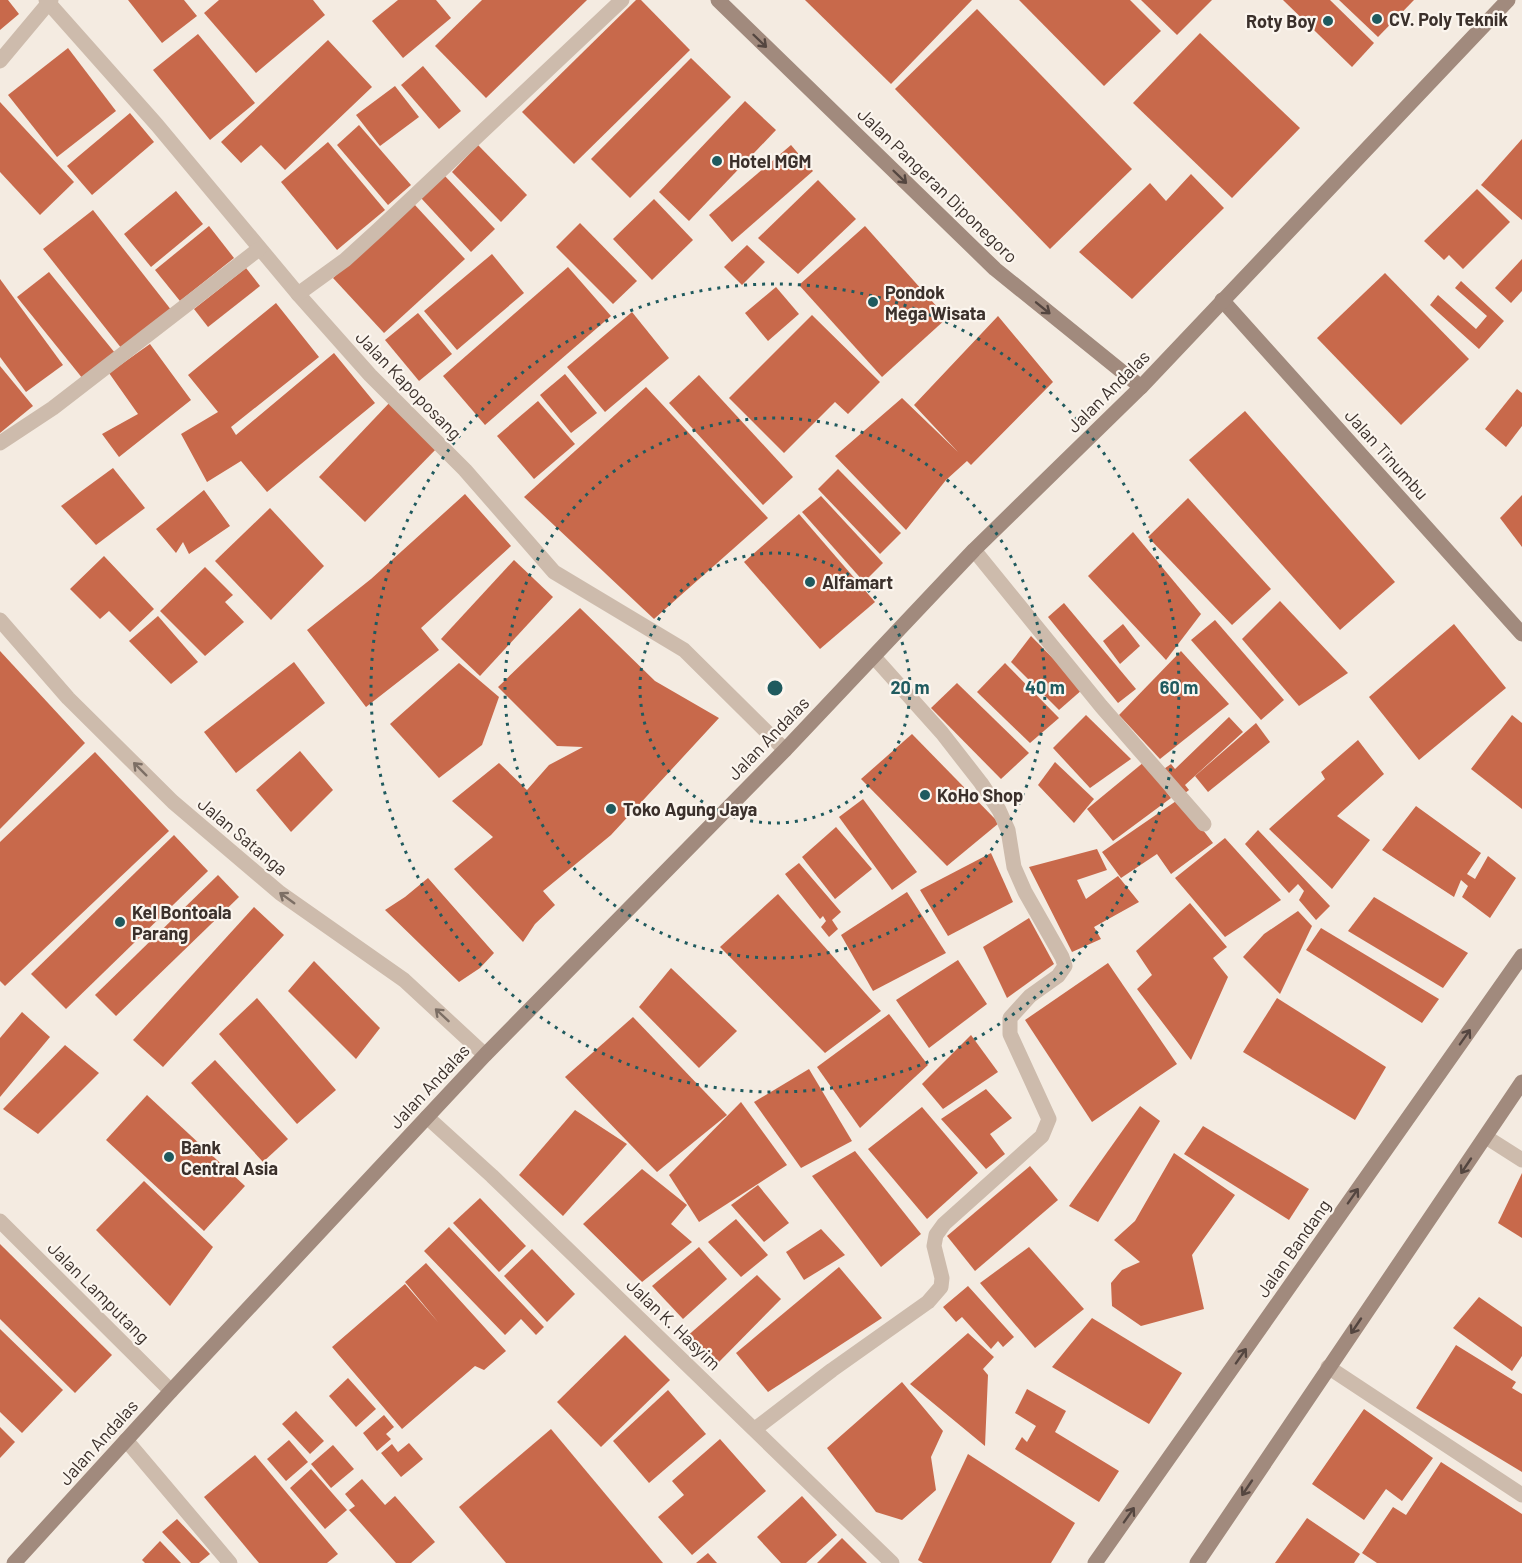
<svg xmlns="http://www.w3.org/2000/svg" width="1522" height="1563" viewBox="0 0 1522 1563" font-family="Barlow,sans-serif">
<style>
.building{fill:#c8694b}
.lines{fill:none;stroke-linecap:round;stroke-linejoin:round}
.lane{stroke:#cdbbac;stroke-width:15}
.street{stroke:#cdbbac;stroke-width:15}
.secondary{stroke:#a18a7d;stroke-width:15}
.oneway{stroke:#544640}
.oneway2{stroke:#7d6f65}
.ring{fill:none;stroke:#1f5a5e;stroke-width:3;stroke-dasharray:3 6}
.poi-dot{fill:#1f5a5e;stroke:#fbf5ee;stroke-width:2}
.labels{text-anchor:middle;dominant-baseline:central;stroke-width:4.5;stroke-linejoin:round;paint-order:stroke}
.poi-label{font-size:18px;font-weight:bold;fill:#3b302b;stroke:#fbf5ee;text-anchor:start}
.street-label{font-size:18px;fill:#3b302b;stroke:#fbf5ee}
.centre{fill:#1f5a5e;stroke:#fbf5ee;stroke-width:3}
.ring-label{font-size:18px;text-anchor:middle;font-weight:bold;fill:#1f5a5e;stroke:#fbf5ee;stroke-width:4.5;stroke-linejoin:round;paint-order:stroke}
</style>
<rect width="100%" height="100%" fill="#f4ebe1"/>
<g class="building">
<polygon points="0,0 8,0 19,14 0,30"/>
<polygon points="128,0 184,0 197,16 162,43"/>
<polygon points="219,0 313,0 325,15 256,73 204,13"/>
<polygon points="398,0 436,0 451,18 403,58 372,21"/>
<polygon points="482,0 587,0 486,98 435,46"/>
<polygon points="636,0 641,0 690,50 574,164 522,112"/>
<polygon points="805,0 972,0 891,84"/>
<polygon points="1019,0 1130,0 1161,31 1104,86"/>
<polygon points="1141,0 1212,0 1177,35"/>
<polygon points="1283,0 1330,0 1374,43 1352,67"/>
<polygon points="1339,0 1414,0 1378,37"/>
<polygon points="977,9 1132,169 1050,249 895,89"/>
<polygon points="1200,33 1300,128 1232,198 1133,103"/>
<polygon points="198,34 255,103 210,140 153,70"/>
<polygon points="328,40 372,87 285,170 261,145 241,163 221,142"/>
<polygon points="68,48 116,111 57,157 8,95"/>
<polygon points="691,58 731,97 630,198 591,159"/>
<polygon points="423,66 461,111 439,129 401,85"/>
<polygon points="395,86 419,117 380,146 356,115"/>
<polygon points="745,101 776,130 689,221 659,192"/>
<polygon points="0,102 74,182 40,215 0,172"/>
<polygon points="130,113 154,142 92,195 67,166"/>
<polygon points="359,125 411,185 388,205 337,145"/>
<polygon points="1522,139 1522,220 1481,185"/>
<polygon points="328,142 385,210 337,250 281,182"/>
<polygon points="478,145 527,195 501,222 452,172"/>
<polygon points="791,145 813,171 732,242 709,215"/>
<polygon points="1191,174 1224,208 1132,299 1079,252 1150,183 1166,201"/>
<polygon points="444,175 495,229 471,252 421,198"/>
<polygon points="818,180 856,219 798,274 758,238"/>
<polygon points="1477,189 1510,222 1463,269 1449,255 1444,260 1424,241"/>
<polygon points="176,191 203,224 151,267 124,234"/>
<polygon points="654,199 693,240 652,280 613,239"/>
<polygon points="414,204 465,259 384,333 333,278"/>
<polygon points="93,210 172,311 122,349 43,249"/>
<polygon points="580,223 637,281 613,304 556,247"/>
<polygon points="209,226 234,258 180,301 155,270"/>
<polygon points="865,226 947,318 882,377 799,285"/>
<polygon points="747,245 765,262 742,285 724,267"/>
<polygon points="492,254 524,293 457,350 424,311"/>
<polygon points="1522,259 1522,291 1511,303 1495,288"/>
<polygon points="568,267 611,316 485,425 443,376"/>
<polygon points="246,268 260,286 208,327 194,309"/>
<polygon points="49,272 115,353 83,379 17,297"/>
<polygon points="1385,273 1469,359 1401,425 1317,338"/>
<polygon points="0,279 63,365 26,392 0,357"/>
<polygon points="1461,281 1504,321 1479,349 1430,305 1438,295 1476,329 1487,316 1455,288"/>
<polygon points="776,287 799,314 768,341 745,313"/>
<polygon points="276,303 319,357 231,427 236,435 334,353 375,403 267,492 241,461 207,482 181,434 218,412 188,375"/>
<polygon points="632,312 669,358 605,412 567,367"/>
<polygon points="418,313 452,354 419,381 385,340"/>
<polygon points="812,315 880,382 848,414 835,402 784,453 729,398"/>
<polygon points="998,316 1053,382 971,465 967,461 946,480 906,530 835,456 902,398 958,452 914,405"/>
<polygon points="150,344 191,400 119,457 102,434 138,414 109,373"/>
<polygon points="0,366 33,406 0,433"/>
<polygon points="565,374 597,413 571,433 540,395"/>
<polygon points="699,375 793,477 763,505 669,403"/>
<polygon points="646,387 768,518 654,619 524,497"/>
<polygon points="1517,389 1522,393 1522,426 1506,447 1485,429"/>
<polygon points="392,400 439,446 365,522 319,477"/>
<polygon points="538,401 575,444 534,479 497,436"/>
<polygon points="1245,411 1395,582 1340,630 1189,460"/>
<polygon points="113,468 145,508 96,545 61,506"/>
<polygon points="838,469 901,533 880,554 818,489"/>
<polygon points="204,490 230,526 189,554 183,542 176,553 156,529"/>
<polygon points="465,494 511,546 421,628 439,650 366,707 307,630 371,579"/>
<polygon points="1522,495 1522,547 1500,518"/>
<polygon points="821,496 883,563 864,582 802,512"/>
<polygon points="1188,498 1271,589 1232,625 1148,537"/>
<polygon points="270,508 324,566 271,620 215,561"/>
<polygon points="799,514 875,602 820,649 744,562"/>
<polygon points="1133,532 1201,614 1166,660 1088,576"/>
<polygon points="104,556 154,609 130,632 109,611 100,619 70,589"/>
<polygon points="514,560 553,597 480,676 441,639"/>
<polygon points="205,567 233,595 225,602 244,622 205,656 160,611"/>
<polygon points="1280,601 1348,673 1299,706 1242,639"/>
<polygon points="1064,603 1136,689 1118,703 1048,617"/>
<polygon points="580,608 655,681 719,718 611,835 543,891 555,905 535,924 523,942 454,869 493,837 452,801 499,763 527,790 549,765 583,747 557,746 498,687"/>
<polygon points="158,616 198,662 171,684 129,641"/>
<polygon points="1215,620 1284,700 1261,720 1191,640"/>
<polygon points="1123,624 1140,646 1120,664 1103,641"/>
<polygon points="1454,624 1506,688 1419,760 1369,697"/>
<polygon points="1031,636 1083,689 1059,710 1011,662"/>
<polygon points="0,651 85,743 0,829"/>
<polygon points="1181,651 1229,704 1160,759 1119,715"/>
<polygon points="294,662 325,703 236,773 204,732"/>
<polygon points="459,663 499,697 482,745 439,778 390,724"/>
<polygon points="1005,663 1059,718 1030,743 977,692"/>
<polygon points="957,683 1029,753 1001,779 931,708"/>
<polygon points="1086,715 1131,759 1090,788 1053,748"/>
<polygon points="1512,715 1522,723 1522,809 1471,769"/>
<polygon points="1229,717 1243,732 1185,785 1189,790 1181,796 1161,771 1171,764 1175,769"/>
<polygon points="1256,723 1270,742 1208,792 1195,776"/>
<polygon points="912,734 999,823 947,866 861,779"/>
<polygon points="1358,740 1384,774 1337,816 1370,840 1332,889 1269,829 1325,779 1321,772"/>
<polygon points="300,751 333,790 291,832 256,790"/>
<polygon points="95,752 169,831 5,986 0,981 0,842"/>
<polygon points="1055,762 1094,799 1074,823 1038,785"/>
<polygon points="1144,762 1171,798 1113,841 1087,809"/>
<polygon points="863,799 917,872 892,890 839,817"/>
<polygon points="1179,799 1213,843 1171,874 1157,854 1121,878 1102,852"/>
<polygon points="1416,806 1481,853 1467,874 1475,879 1488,856 1516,878 1490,918 1462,897 1468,886 1461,880 1454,897 1382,850"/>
<polygon points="836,827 872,869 835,899 802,857"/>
<polygon points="1258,830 1330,906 1316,920 1299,900 1304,891 1298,884 1289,893 1245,844"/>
<polygon points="174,835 208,871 66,1009 31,974"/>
<polygon points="1225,838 1281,900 1225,937 1175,878"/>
<polygon points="1097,849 1107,870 1077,880 1086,899 1118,876 1139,902 1094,927 1101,939 1072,952 1029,867"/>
<polygon points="991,853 1013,902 948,936 920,890"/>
<polygon points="799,863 841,912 832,920 838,929 829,937 821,927 826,921 823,916 820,919 785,874"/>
<polygon points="218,875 239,897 116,1016 95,995"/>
<polygon points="428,878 494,953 480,968 459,982 385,910 405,897"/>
<polygon points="907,892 946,953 873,991 841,935"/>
<polygon points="778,894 881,1011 825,1053 720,947"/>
<polygon points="1374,897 1468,953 1443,988 1348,931"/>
<polygon points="1190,903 1227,947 1213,958 1228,977 1191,1060 1137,989 1152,975 1136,951"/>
<polygon points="254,907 284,935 163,1067 133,1040"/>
<polygon points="1298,911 1312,926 1280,994 1243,957 1264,934"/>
<polygon points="1029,918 1054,964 1007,998 983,947"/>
<polygon points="1321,928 1439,999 1422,1023 1306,950"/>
<polygon points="958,960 987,1004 929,1048 896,1000"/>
<polygon points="314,961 380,1028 356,1059 288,991"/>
<polygon points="1108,963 1177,1064 1092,1122 1025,1020"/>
<polygon points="671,968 737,1031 699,1068 639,1007"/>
<polygon points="257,998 336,1090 297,1124 219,1034"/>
<polygon points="1277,998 1386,1067 1355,1120 1243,1052"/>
<polygon points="22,1012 50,1037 0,1097 0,1038"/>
<polygon points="889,1014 928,1065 860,1128 817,1067"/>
<polygon points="633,1017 727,1115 657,1172 565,1077"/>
<polygon points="971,1035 998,1072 943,1109 922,1084"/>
<polygon points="65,1045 99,1073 38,1134 3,1109"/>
<polygon points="215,1060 288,1139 263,1162 191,1083"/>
<polygon points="809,1069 852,1141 801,1168 754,1102"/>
<polygon points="986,1089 1012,1118 990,1134 1005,1154 986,1169 941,1119"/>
<polygon points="147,1095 245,1186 204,1231 106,1140"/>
<polygon points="741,1102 787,1165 699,1222 669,1175"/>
<polygon points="1140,1106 1160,1121 1098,1222 1069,1206"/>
<polygon points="922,1107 978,1173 927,1219 868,1149"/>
<polygon points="575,1110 627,1144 563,1216 519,1175"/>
<polygon points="1203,1126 1309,1189 1289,1220 1184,1154"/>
<polygon points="855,1151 921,1234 881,1267 812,1176"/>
<polygon points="1174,1153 1235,1195 1192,1255 1204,1309 1141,1326 1112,1306 1111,1283 1122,1270 1140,1262 1114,1240 1135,1221"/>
<polygon points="1030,1166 1058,1200 975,1271 947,1236"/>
<polygon points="642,1169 687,1205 671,1224 692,1242 642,1282 583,1224"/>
<polygon points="1522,1173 1522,1238 1498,1223"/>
<polygon points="144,1181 213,1247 170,1306 96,1230"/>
<polygon points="758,1185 789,1223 764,1242 731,1205"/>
<polygon points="480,1198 526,1246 499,1272 453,1223"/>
<polygon points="736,1219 768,1255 741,1277 708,1242"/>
<polygon points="449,1227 544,1327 536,1335 521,1319 505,1335 424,1251"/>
<polygon points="821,1229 845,1255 804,1280 786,1252"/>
<polygon points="0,1244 112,1355 75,1393 0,1319"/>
<polygon points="699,1247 727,1279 683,1319 652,1286"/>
<polygon points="1029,1247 1084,1309 1035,1348 980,1283"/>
<polygon points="532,1249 575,1294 547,1322 504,1276"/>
<polygon points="426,1263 506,1351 484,1370 475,1366 402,1429 332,1347 405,1284 438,1322 405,1282"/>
<polygon points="839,1267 882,1318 768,1392 736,1353"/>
<polygon points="757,1275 781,1299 717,1364 685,1338"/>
<polygon points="968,1286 1014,1337 1003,1347 998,1341 991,1349 962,1317 956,1322 943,1307"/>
<polygon points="1479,1297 1522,1327 1522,1356 1512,1371 1453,1328"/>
<polygon points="1092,1318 1182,1373 1149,1424 1052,1367"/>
<polygon points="0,1329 63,1390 22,1433 0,1412"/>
<polygon points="968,1333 994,1357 983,1369 988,1375 985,1446 910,1384"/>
<polygon points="625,1335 670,1380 601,1447 557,1402"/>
<polygon points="1456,1345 1516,1382 1512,1388 1522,1394 1522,1472 1416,1408"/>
<polygon points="348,1378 376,1409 356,1427 329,1396"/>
<polygon points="902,1382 943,1431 931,1457 936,1490 902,1520 876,1512 827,1448"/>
<polygon points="1027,1389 1066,1411 1055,1432 1119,1471 1099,1502 1015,1449 1022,1437 1027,1442 1036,1426 1015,1413"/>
<polygon points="668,1390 706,1434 649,1483 613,1441"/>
<polygon points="1364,1409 1433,1458 1402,1501 1386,1489 1364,1520 1312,1484"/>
<polygon points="296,1411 324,1441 310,1454 282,1424"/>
<polygon points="384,1415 394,1427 386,1434 391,1439 377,1451 363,1433"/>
<polygon points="0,1427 15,1442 0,1458"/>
<polygon points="551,1429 663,1563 506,1563 459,1507"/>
<polygon points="720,1439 766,1491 692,1555 658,1517 684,1495 672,1481"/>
<polygon points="289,1440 308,1462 286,1481 267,1459"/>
<polygon points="409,1443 423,1459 401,1477 381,1453 392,1444 398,1452"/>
<polygon points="333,1445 354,1469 331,1488 311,1464"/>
<polygon points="968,1454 1075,1523 1051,1563 923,1563 918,1560"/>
<polygon points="255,1455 338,1554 327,1563 259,1563 204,1497"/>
<polygon points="1441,1462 1522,1514 1522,1563 1377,1563 1362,1553 1393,1507 1406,1515"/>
<polygon points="311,1469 347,1510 325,1529 290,1488"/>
<polygon points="362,1479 385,1505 395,1496 435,1542 411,1563 396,1563 349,1510 355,1506 345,1494"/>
<polygon points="802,1496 837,1535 806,1563 781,1563 757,1537"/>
<polygon points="1307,1518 1360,1554 1354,1563 1275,1563"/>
<polygon points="177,1519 210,1554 199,1563 191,1563 162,1532"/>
<polygon points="842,1538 867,1563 817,1563"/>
<polygon points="160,1541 181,1563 145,1563 142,1560"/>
<polygon points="708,1553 717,1563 696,1563"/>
</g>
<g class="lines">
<polyline class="lane" points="126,1440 230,1563"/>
<g class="street">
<polyline points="46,0 157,125 298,294 370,375 465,470 554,572 684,650 785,750"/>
<polyline points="0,61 51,0"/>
<polyline points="298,294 345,260 379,229 622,0"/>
<polyline points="0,443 53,408 259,249"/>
<polyline points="974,550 1101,706 1204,824"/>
<polyline points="0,620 68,698 173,802 280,893 404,980 485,1055"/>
<polyline points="427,1117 492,1176 892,1563"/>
<polyline points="1486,1137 1522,1160"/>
<polyline points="0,1221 171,1391"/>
<polyline points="1328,1367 1522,1495"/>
<polyline points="755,1429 832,1370 928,1302 941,1287 942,1278 934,1246 936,1235 944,1224 1042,1136 1049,1119 1010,1034 1010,1018 1030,996 1058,976 1065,966 1062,957 1025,892 1014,867 1008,830 999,810 981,783 942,733 874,657"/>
</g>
<g class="secondary">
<polyline points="718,0 995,269 1141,387"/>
<polyline points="1222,300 1522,634"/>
<polyline points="14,1563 171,1391 485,1055 785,750 974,550 1141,387 1508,0"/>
<polyline points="1095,1563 1522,956"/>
<polyline points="1197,1563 1522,1082"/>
</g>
</g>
<defs><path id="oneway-shaft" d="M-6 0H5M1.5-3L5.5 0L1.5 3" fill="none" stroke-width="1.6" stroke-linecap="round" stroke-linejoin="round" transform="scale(1.5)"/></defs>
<g class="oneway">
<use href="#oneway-shaft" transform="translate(760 41) rotate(44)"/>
<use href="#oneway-shaft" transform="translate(900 177) rotate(44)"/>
<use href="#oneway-shaft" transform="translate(1043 308) rotate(39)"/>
<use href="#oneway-shaft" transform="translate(1465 1037) rotate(-55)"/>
<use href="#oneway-shaft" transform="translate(1466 1166) rotate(124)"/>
<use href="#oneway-shaft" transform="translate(1353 1196) rotate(-55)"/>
<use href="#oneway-shaft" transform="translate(1356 1326) rotate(124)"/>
<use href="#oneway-shaft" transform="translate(1241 1356) rotate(-55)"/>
<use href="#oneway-shaft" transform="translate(1247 1488) rotate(124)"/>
<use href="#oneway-shaft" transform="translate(1129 1515) rotate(-55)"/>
</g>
<g class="oneway2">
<use href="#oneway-shaft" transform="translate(140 769) rotate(-135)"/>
<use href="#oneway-shaft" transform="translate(287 898) rotate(-144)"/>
<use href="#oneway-shaft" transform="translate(442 1015) rotate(-137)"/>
</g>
<g class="ring">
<circle cx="775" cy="688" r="135"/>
<circle cx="775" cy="688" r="270"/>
<circle cx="775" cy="688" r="404"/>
</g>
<g class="poi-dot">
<circle cx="1377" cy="19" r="6"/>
<circle cx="1328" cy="21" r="6"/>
<circle cx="717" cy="161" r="6"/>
<circle cx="873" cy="302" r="6"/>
<circle cx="810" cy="582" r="6"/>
<circle cx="925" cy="795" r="6"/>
<circle cx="611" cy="809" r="6"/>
<circle cx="120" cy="922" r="6"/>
<circle cx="169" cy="1157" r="6"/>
</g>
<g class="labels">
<g class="poi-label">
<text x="1389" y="19">CV. Poly Teknik</text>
<text x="1316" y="21" text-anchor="end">Roty Boy</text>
<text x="729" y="161">Hotel MGM</text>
<text x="885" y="292">Pondok<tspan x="885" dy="21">Mega Wisata</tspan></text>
<text x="822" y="582">Alfamart</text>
<text x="937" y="795">KoHo Shop</text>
<text x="623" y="809">Toko Agung Jaya</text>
<text x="132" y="912">Kel Bontoala<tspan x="132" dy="21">Parang</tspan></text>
<text x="181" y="1147">Bank<tspan x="181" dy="21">Central Asia</tspan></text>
</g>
<g class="street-label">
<text transform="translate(938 185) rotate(44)">Jalan Pangeran Diponegoro</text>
<text transform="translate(409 385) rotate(46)">Jalan Kapoposang</text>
<text transform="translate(1108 391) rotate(-45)">Jalan Andalas</text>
<text transform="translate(1387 454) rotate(48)">Jalan Tinumbu</text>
<text transform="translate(768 738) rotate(-46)">Jalan Andalas</text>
<text transform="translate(243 836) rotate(40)">Jalan Satanga</text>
<text transform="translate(429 1086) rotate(-47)">Jalan Andalas</text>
<text transform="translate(1293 1248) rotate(-55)">Jalan Bandang</text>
<text transform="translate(99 1292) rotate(45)">Jalan Lamputang</text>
<text transform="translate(674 1324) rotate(44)">Jalan K. Hasyim</text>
<text transform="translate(98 1442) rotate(-48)">Jalan Andalas</text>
</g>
</g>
<circle cx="775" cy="688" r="9" class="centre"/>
<g class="ring-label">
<text x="910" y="694">20 m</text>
<text x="1045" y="694">40 m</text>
<text x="1179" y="694">60 m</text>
</g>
</svg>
